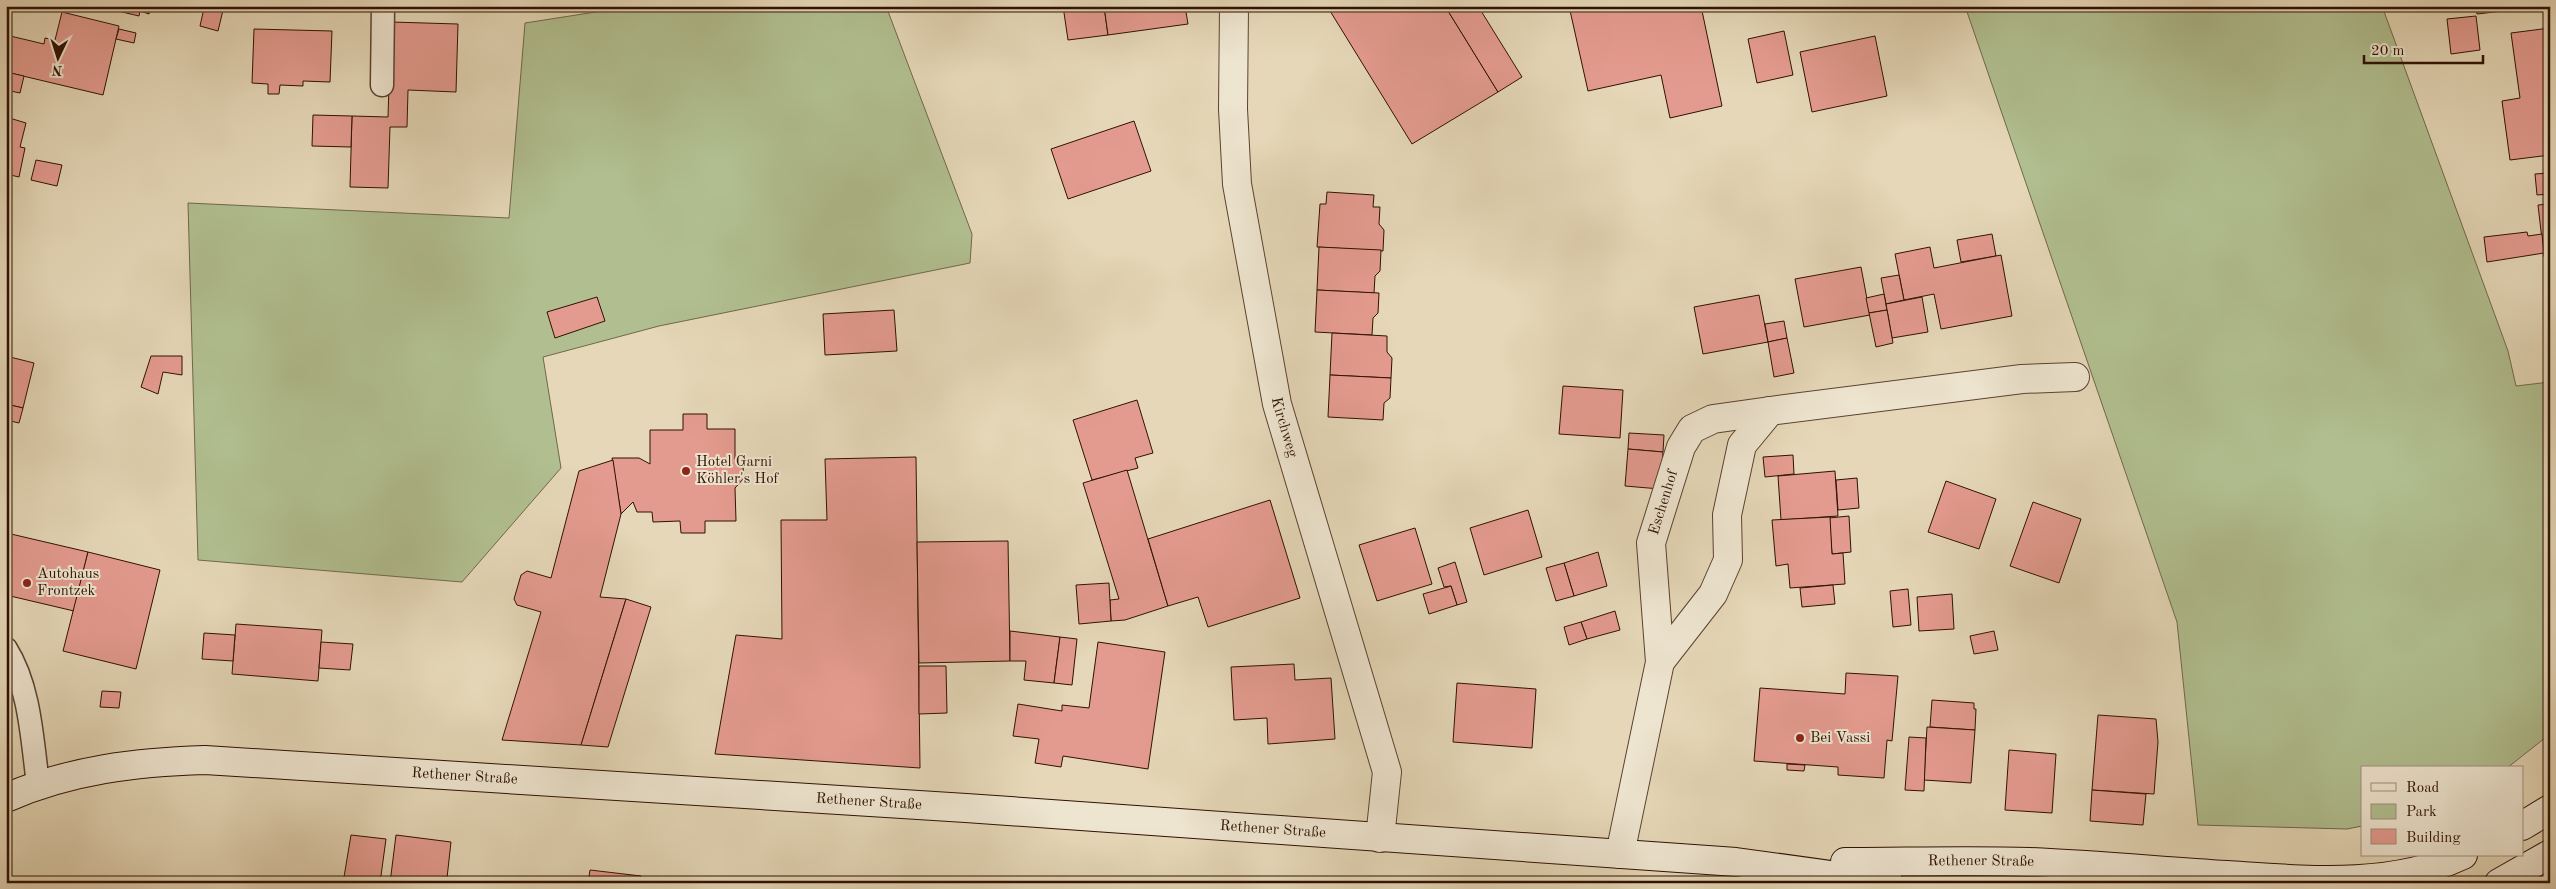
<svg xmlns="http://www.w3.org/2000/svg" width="2556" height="889" viewBox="0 0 2556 889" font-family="'Old Standard TT',serif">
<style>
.green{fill:#b1bf90;stroke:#70684a}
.building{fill:#e49b8f;stroke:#2f1103}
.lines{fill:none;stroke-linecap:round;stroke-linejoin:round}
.service-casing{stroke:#5c4230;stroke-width:25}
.minor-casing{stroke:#5c4230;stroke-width:30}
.secondary-casing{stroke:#2f1103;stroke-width:30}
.service{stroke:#eee5d0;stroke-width:22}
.minor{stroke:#eee5d0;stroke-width:28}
.secondary{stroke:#eee5d0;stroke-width:28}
.poi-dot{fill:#8f2418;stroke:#eee5d0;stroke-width:2}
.labels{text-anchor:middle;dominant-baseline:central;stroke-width:4;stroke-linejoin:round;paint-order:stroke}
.street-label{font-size:15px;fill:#2f1103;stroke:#eee5d0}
.poi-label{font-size:15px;fill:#2f1103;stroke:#eee5d0;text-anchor:start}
</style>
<rect width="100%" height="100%" fill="#e5d7b7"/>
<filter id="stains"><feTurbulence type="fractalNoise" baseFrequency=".004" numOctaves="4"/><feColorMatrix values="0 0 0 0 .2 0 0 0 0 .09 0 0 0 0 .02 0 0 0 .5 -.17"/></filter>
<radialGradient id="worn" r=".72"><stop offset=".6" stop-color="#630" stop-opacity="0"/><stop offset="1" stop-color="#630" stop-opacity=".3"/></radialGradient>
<g class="green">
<polygon points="634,6 886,6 972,234 970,263 659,326 543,357 561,468 462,582 198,560 188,203 509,218 525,23"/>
<polygon points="1965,6 2382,6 2508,351 2516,386 2550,382 2550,734 2507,768 2362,768 2362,826 2347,829 2198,825 2177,622"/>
</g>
<g class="building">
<polygon points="151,6 149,14 140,11 139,16 101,7"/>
<polygon points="198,6 224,6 218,31 200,26 204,8"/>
<polygon points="1063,6 1104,6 1108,35 1068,40"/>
<polygon points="1104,6 1185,6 1188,24 1108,35"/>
<polygon points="1327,6 1445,6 1498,92 1412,144"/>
<polygon points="1445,6 1478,6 1522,77 1498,92"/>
<polygon points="1569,6 1701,6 1722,106 1670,118 1661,75 1588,91"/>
<polygon points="2476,6 2520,6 2521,9 2477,14"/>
<polygon points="62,12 119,26 103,95 6,72 11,48 6,47 6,35 44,44 45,38 55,40"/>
<polygon points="2476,16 2480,50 2451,54 2447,19"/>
<polygon points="391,22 458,24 456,92 408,90 407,127 390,127 388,188 350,187 352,116 388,117"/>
<polygon points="2550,28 2550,155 2510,160 2502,101 2520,98 2511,33"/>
<polygon points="119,29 136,33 134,43 116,39"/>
<polygon points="254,29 332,31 330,82 303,81 303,86 280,85 279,94 268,94 268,84 252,83"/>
<polygon points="1784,31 1793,75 1757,83 1748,39"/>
<polygon points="1875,36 1887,96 1812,112 1800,52"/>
<polygon points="6,47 11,48 6,69"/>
<polygon points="6,72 24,76 20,93 6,90"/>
<polygon points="313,115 352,116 351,147 312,146"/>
<polygon points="6,117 26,123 20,147 25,148 19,177 6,174"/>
<polygon points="1134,121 1151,171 1068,199 1051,149"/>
<polygon points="36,160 62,165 57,186 31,180"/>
<polygon points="2550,173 2550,194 2537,195 2535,174"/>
<polygon points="1327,192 1374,195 1373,207 1380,207 1379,224 1384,230 1383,251 1317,247 1320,204 1326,204"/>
<polygon points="2550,204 2550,256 2544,257 2538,205"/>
<polygon points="2527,232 2528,236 2542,234 2544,253 2487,262 2484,237"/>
<polygon points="1992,234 1996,256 1961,262 1957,240"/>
<polygon points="1319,247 1381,250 1380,271 1375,276 1374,293 1317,290"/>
<polygon points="1930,247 1934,268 2001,255 2012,316 1941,329 1934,294 1904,300 1895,254"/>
<polygon points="6,261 11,262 6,280"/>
<polygon points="1861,267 1870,315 1804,327 1795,279"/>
<polygon points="1899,275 1904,300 1886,304 1881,278"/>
<polygon points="1317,290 1379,293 1378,313 1373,318 1372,335 1315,332"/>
<polygon points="1884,294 1887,310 1869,313 1866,298"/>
<polygon points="1759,295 1768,342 1703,354 1694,307"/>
<polygon points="597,297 605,321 555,338 547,312"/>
<polygon points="1922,297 1928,332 1892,338 1886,304"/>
<polygon points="894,310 897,351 825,355 823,314"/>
<polygon points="1887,310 1893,343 1876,347 1869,313"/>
<polygon points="1784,321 1787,338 1768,342 1765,324"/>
<polygon points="1332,333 1387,336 1387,352 1392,358 1391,378 1330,375"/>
<polygon points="1787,338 1794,373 1774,377 1768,342"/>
<polygon points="6,356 34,363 23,408 6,404"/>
<polygon points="151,356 182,356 182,375 163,372 158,394 141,387"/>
<polygon points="1330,375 1391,378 1390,398 1384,403 1383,420 1328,417"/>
<polygon points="1563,386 1623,390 1620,438 1559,434"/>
<polygon points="1137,400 1153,453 1135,458 1138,468 1092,480 1073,420"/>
<polygon points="6,404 23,408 19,423 6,420"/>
<polygon points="683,414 707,414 707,429 735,429 735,459 743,467 744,478 735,488 736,521 705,521 705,533 681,533 680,521 653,522 652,512 637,512 633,502 621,514 612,458 639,458 650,464 650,430 683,430"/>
<polygon points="1629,433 1664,435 1663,452 1628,449"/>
<polygon points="1628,449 1663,452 1660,489 1625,486"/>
<polygon points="1793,455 1794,474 1765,477 1763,457"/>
<polygon points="916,457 920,768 715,754 736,635 782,639 781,520 827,520 825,459"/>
<polygon points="613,460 621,514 600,597 626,599 581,745 502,740 541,612 517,605 514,599 521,575 527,571 551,578 579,471"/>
<polygon points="1127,470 1168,606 1125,620 1111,621 1110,600 1119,599 1083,483"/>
<polygon points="1835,471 1838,516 1781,520 1778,476"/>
<polygon points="1857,478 1859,508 1838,510 1836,480"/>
<polygon points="1946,481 1996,499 1979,549 1928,532"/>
<polygon points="1270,500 1300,598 1208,627 1198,597 1168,606 1148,539"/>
<polygon points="2033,502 2081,519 2059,583 2010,566"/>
<polygon points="1528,510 1542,557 1484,575 1470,528"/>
<polygon points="1849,516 1851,552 1832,554 1829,518"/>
<polygon points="1830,517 1832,554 1843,553 1845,584 1790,588 1788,564 1776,566 1772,520"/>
<polygon points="1415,528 1432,584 1377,601 1359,545"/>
<polygon points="11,534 88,552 74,611 6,595 6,547"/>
<polygon points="1008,541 1010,661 919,663 917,542"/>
<polygon points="88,552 160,570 136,669 63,651"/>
<polygon points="1598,552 1607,586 1574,596 1564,563"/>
<polygon points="1455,562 1467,602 1457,605 1451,586 1444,587 1438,568"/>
<polygon points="1564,563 1574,596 1556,601 1546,568"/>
<polygon points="1109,583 1111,621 1079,624 1076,585"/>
<polygon points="1833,585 1835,604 1802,607 1800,588"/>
<polygon points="1451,586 1457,605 1429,614 1423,594"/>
<polygon points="1908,589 1911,625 1893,627 1890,591"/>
<polygon points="1952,594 1954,629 1919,631 1917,597"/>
<polygon points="626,599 651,607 608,747 581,745"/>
<polygon points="1615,611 1620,630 1587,639 1581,622"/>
<polygon points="1581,622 1587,639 1569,645 1564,627"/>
<polygon points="236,624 322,630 318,681 232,674"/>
<polygon points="1010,631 1060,637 1054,683 1024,680 1026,661 1010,661"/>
<polygon points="1994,631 1998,650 1974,654 1970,636"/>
<polygon points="204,633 235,635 233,661 202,659"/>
<polygon points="1060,637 1077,639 1072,685 1054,683"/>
<polygon points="321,642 353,644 350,670 319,668"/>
<polygon points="1098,642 1165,652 1148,769 1063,756 1061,767 1035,763 1039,739 1013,736 1018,704 1062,711 1062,705 1089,708"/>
<polygon points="1294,664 1295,680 1331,678 1335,739 1268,744 1267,718 1234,720 1231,667"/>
<polygon points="919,666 946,666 947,713 919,714"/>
<polygon points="1846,673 1898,676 1892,741 1887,740 1884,778 1838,775 1838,767 1754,761 1760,688 1845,694"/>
<polygon points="1457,683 1536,689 1532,748 1453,742"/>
<polygon points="102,691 121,692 119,708 100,707"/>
<polygon points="1932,700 1974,703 1974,709 1976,709 1975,730 1930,727"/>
<polygon points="2098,715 2156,719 2158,742 2154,794 2092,790"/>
<polygon points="1927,727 1975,730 1971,783 1924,780"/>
<polygon points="1909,737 1926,738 1924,791 1905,790"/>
<polygon points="2009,750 2056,754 2052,813 2005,810"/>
<polygon points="1787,764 1805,765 1804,771 1787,770"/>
<polygon points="2092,790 2146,794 2143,825 2090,821"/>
<polygon points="351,835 386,839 380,883 343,883"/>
<polygon points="396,835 451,842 447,878 442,877 442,883 390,883"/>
<polygon points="590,870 641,876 641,883 588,883"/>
</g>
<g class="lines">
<defs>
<g id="service">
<polyline points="382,85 383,6"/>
<path d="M6 649C30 687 32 739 38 784"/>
</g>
<g id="minor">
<path id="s1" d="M1234 6 1233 109 1237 184 1277 404 1387 772 1380 838"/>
<polyline points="1660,662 1713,594 1728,560 1727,515 1742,445 1770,411"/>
<path id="s2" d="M1620 854 1660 662 1651 543 1681 447 1692 429 1713 419 1770 411 2022 379 2075 377"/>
</g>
<g id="secondary">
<path id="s3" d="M6 798C69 770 137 762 205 760L966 808 1736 862 1889 883"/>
<polyline points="2522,826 2550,809"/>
<path id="s4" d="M1845 862C1906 862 1969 860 2030 862 2096 865 2162 871 2227 875 2305 880 2391 889 2463 855"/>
<polyline points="2499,883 2550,854"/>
</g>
</defs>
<use href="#service" class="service-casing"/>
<use href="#minor" class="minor-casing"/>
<use href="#secondary" class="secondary-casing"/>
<use href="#service" class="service"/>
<use href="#minor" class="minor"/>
<use href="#secondary" class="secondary"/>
</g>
<g class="poi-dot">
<circle cx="686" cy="471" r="5"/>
<circle cx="27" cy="583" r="5"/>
<circle cx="1800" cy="738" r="5"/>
</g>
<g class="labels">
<g class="street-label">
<text stroke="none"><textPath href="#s1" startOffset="426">Kirchweg</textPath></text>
<text stroke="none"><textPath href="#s2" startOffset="358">Eschenhof</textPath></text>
<text stroke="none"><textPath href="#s3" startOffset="464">Rethener Straße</textPath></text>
<text stroke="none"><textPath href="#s3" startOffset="869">Rethener Straße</textPath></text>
<text stroke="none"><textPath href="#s3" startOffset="1274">Rethener Straße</textPath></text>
<text stroke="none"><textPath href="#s4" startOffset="136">Rethener Straße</textPath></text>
</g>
<g class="poi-label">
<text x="696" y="462">Hotel Garni<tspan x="696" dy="17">Köhler's Hof</tspan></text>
<text x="37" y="574">Autohaus<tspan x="37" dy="17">Frontzek</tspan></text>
<text x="1810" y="738">Bei Vassi</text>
</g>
</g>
<rect width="2556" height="889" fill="none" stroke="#e5d7b7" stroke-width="25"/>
<rect x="8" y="8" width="2541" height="874" fill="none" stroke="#2f1103" stroke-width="2.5"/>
<rect x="12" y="12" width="2531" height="864" fill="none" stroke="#2f1103"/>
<rect x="2361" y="766" width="162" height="90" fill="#eee5d0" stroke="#a2907e"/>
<rect x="2371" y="783" width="25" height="8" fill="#eee5d0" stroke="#a2907e"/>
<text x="2406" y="792" font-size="15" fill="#2f1103">Road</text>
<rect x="2371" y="804" width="25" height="15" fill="#b1bf90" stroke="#a2907e"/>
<text x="2406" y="816" font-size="15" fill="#2f1103">Park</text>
<rect x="2371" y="829" width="25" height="15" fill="#e49b8f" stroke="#a2907e"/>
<text x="2406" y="842" font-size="15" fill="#2f1103">Building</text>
<g transform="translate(58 58) rotate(184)" stroke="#eee5d0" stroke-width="4" paint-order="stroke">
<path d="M0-4L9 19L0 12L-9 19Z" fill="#2f1103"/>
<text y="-8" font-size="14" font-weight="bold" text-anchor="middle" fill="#2f1103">N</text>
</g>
<path d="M2364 55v8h119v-8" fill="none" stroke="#2f1103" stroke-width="2.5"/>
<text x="2371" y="55" font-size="15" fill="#2f1103" stroke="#eee5d0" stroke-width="4" paint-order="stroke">20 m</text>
<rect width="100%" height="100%" filter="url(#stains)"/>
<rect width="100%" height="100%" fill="url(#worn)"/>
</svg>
